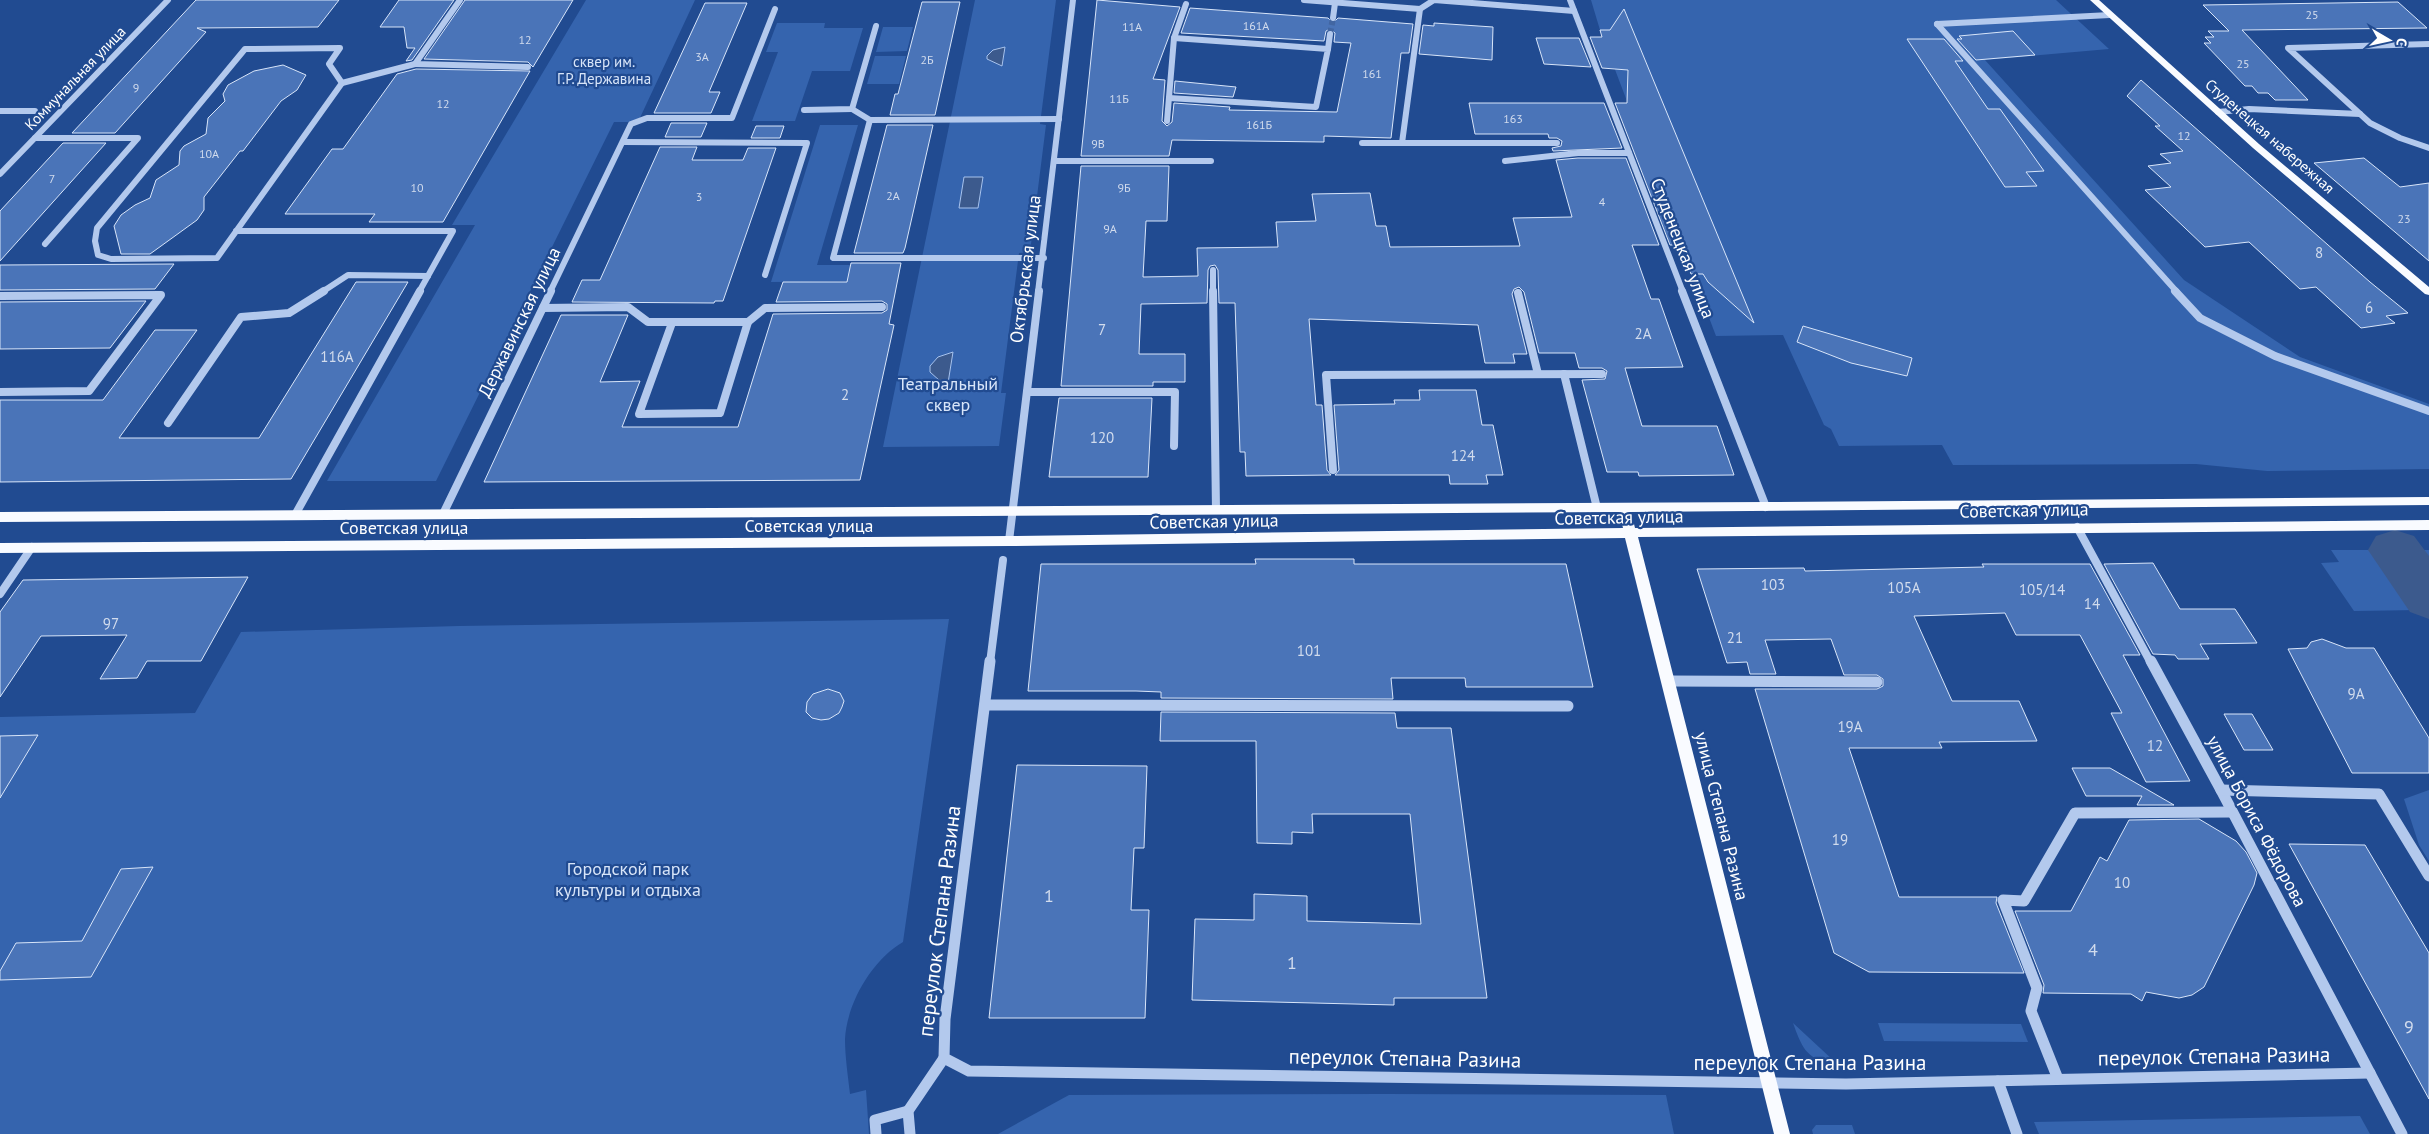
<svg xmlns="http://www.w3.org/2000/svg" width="2429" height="1134" viewBox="0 0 2429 1134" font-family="'PT Sans',sans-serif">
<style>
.green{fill:#3564ae}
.water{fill:#3c5a8d;stroke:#a7c3ee}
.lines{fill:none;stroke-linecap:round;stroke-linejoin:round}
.river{fill:#3c5a8d;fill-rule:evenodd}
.building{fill:#4a74b8;stroke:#d8e5f9}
.minor-tunnel{stroke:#4266a2;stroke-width:6;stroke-dasharray:6 3;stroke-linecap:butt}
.minor-far2{stroke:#b3c9ed;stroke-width:6}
.minor-far1{stroke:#b3c9ed;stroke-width:8}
.minor{stroke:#b3c9ed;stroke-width:11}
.major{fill:#f9fbff;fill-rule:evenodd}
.labels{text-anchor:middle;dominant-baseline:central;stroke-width:4.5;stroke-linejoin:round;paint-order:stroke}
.far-number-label{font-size:12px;fill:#d2dced}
.far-park-label{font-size:15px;fill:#d8e5f9;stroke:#214b91}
.far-street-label{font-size:15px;fill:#fff;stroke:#214b91}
.number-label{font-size:15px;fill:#d2dced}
.street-label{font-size:18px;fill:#fff;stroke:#214b91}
.park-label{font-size:18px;fill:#d8e5f9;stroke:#214b91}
.near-number-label{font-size:18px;fill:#d2dced}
.near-street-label{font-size:21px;fill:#fff;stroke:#214b91}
</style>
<rect width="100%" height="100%" fill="#214b91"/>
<g class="green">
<polygon points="586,0 695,0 638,122 614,122 436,481 327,481 475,225 452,225"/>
<polygon points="975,0 1056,0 1040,124 1046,125 1030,252 1019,253 1001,393 1006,393 999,446 883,447"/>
<polygon points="1591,0 2056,0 2109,49 1985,60 2184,280 2300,357 2429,404 2429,469 2267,471 2196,464 1953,465 1942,445 1839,446 1831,429 1824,425 1783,335 1716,336 1600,30"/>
<polygon points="777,23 825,23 824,28 863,28 850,71 812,71 795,121 752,121 778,52 766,52"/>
<polygon points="883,27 913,27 907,51 876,52"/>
<polygon points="875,56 906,56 899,84 867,84"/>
<polygon points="820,125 858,125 817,265 901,265 898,281 771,282"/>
<polygon points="2331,550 2392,550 2420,591 2419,610 2354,611 2321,563 2339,562"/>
<polygon points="2400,550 2429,550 2429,591 2428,591"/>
<path d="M949 619 903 942C872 960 847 1003 845 1039 845 1057 848 1076 850 1094L866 1090 869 1134H0V717L195 713 241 632 459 626Z"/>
<polygon points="2429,790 2429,861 2419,845 2404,799"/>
<path d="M1793 1023 1834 1061C1807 1063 1801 1045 1793 1023Z"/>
<polygon points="1878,1023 2021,1024 2028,1042 1884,1041"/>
<polygon points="1385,1094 1666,1095 1674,1134 998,1134 1069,1095"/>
<polygon points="2360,1116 2370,1134 2039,1134 2034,1122"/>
<polygon points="1816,1125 1852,1125 1855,1134 1813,1134 1812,1130"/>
</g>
<g class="water">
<polygon points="1005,47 1002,66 987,59 987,56 993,50"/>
<polygon points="964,177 983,177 978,208 959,208"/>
<polygon points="953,352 948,383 940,381 930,372 930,366 938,357"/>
</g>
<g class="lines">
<polygon class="river" points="2395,530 2414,536 2429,556 2429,619 2410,612 2368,550 2376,536"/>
</g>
<g class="building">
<polygon points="196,0 339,0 318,27 197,28 206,32 115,133 72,133"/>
<polygon points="399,0 454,0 412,60 406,61 415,48 407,48 404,27 380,27"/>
<polygon points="465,0 573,0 533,67 528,62 424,59"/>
<polygon points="1097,0 1180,7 1153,79 1165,80 1162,121 1167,126 1172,122 1174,103 1230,107 1229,110 1337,112 1351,43 1334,42 1335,33 1330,29 1326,31 1324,41 1181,33 1190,8 1328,18 1333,23 1338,18 1413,24 1409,53 1401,53 1391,138 1324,136 1324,142 1172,140 1169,156 1081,156"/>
<polygon points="922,2 960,2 935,115 890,115 895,94 898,94"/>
<polygon points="2398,2 2427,28 2242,30 2308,100 2275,100 2268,93 2258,93 2252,86 2245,86 2204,43 2211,43 2205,37 2214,37 2208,31 2229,31 2203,5"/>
<polygon points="705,3 747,3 709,92 720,92 711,113 654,113"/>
<polygon points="1624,9 1650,72 1754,323 1708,282 1703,274 1691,274 1680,245 1670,245 1615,103 1627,103 1628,70 1602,68 1590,37 1602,37 1600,30 1610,30"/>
<polygon points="1434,23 1493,27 1492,60 1419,54 1423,25 1434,26"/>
<polygon points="2013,31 2035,55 1976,60 1957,39 1962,39 1959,36"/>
<polygon points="1536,38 1579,38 1591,67 1544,64"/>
<polygon points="1907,39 1944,39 1963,61 1955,61 1988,109 2000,109 2044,171 2026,172 2037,186 2005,187"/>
<polygon points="283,65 306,75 297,90 281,101 243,151 240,151 204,197 204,210 197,220 150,254 121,254 114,226 121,215 135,205 150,198 156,180 179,165 180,151 184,146 206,134 208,118 225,101 223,94 228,85 254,71"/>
<polygon points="416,69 530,71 443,222 369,222 375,214 285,214 332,149 343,149 397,74"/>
<polygon points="2141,80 2370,282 2408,313 2386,316 2395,323 2361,328 2316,287 2300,289 2249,242 2205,247 2145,190 2171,187 2148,166 2171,163 2160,154 2183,151 2155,126 2160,126 2127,96"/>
<polygon points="1175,81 1236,87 1233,97 1174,93"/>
<polygon points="1469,103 1604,103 1622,148 1553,151 1552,148 1561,146 1562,141 1557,138 1549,138 1548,134 1475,134"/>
<polygon points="671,123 707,123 701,137 665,137"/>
<polygon points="887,125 933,125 905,248 903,253 854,253"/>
<polygon points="756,126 784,126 780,138 751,138"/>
<polygon points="63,143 106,143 0,261 0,211"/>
<polygon points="660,147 697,147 692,160 743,160 748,148 776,148 723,301 715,301 714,303 572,302 582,280 600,280"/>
<polygon points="1578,158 1626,158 1659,245 1632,245 1651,299 1659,299 1683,367 1625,368 1642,426 1717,426 1734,475 1639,476 1638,472 1607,472 1582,380 1605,379 1607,371 1602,368 1579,368 1575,353 1539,353 1524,292 1519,287 1514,289 1512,294 1527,354 1513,354 1515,363 1485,363 1478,325 1309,319 1316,405 1322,405 1327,470 1331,475 1246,476 1245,452 1240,452 1235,303 1219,303 1218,270 1215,265 1210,266 1208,270 1207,303 1141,304 1139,354 1185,354 1185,382 1153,382 1153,386 1061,386 1081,166 1169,166 1167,221 1146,221 1143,277 1198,276 1197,248 1278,247 1276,222 1316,221 1312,194 1370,193 1376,226 1386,226 1390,247 1520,246 1513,218 1572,217 1556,160"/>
<polygon points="2364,158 2400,187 2429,183 2429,261 2314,163"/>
<polygon points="851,263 901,263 889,324 894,325 860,480 484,482 561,315 628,315 600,382 640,381 622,427 738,427 773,314 882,313 887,310 887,304 882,301 776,302 783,282 847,282"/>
<polygon points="174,264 155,289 0,290 0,265"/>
<polygon points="356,282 408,282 291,479 0,482 0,400 103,400 155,330 197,330 119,438 259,438"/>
<polygon points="146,301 110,348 0,349 0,302"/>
<polygon points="1803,326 1912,358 1907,376 1851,363 1797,342"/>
<polygon points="1419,390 1476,390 1482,425 1493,425 1503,475 1486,475 1488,484 1450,484 1449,475 1335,475 1339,470 1334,405 1395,404 1394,400 1420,400"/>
<polygon points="1059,398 1152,398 1148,477 1049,477"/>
<polygon points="1255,559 1354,559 1354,564 1566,564 1593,687 1466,687 1465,678 1391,678 1393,699 1161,698 1161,692 1136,691 1028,691 1041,564 1256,564"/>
<polygon points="2153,563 2180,609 2235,609 2257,643 2200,644 2209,659 2178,659 2175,655 2153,654 2104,564"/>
<polygon points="1982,564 2090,564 2140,655 2123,655 2190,781 2146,782 2111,713 2122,713 2080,635 2016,635 2005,613 1914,616 1952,701 2019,701 2037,741 1939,742 1942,748 1849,748 1899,897 1997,897 1996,903 2024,973 1869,972 1834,953 1755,689 1877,689 1883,686 1883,679 1877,675 1844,675 1831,639 1765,640 1776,674 1750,674 1747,662 1727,663 1697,569 1804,568 1805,571 1984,567"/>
<polygon points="248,577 201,661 147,661 137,678 100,679 127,635 41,636 0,697 0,612 23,580"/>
<polygon points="2322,639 2346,648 2374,648 2429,738 2429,773 2352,773 2288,649 2307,648 2311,642"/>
<polygon points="828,689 840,693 844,701 842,707 839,713 829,719 821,720 812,718 806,712 807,702 813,694"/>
<polygon points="1161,712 1395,713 1397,728 1451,728 1487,998 1394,998 1394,1005 1192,1000 1195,919 1254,920 1254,894 1307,896 1307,921 1421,924 1410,814 1312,814 1313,833 1292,832 1292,844 1257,843 1256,741 1160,741"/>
<polygon points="2224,714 2252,714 2273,750 2244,750"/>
<polygon points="38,735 0,798 0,736"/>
<polygon points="1017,765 1147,766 1144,848 1134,848 1131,910 1149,910 1145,1018 989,1018"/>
<polygon points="2072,768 2110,768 2174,805 2137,805 2142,796 2086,796"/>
<polygon points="2199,819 2236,841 2246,852 2257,873 2254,885 2204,987 2192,995 2179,998 2146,992 2142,1001 2131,994 2043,993 2044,985 2015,911 2071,911 2100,857 2107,861 2129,820"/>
<polygon points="2289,844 2365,845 2429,953 2429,1099"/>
<polygon points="153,867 91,977 0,980 0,971 16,943 82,941 121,869"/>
</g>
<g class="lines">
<polyline class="minor-tunnel" points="1330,34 1333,18"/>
<g class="minor-far2">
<polyline points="460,0 415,64 528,67"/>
<polyline points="1304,0 1420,9 1434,0 1574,11"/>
<polyline points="1570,0 1683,292"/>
<polyline points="1333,18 1335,3"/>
<polyline points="1937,24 2177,292"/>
<polyline points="1937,24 2110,15"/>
<polyline points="2429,44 2288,48 2370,123 2400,138 2429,148"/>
<polygon points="340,48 329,64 342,83 217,258 111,259 98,255 95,241 97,228 245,49"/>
<polyline points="1328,49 1330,34"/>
<polyline points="342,83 415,64"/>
<polyline points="1169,98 1316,107 1328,49 1174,38"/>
<polyline points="852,109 870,120 1059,119"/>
<polyline points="804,110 852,109 876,26"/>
<polyline points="0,111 35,111"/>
<polyline points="2218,112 2249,109 2360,114"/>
<polyline points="870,120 833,258 1044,258"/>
<polyline points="1167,121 1174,38 1186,4"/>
<polyline points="35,138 138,138 45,244"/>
<polyline points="623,142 807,143 765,275"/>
<polyline points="1362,143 1557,143"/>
<polyline points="1402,143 1420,9"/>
<polyline points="1054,161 1211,161"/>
<polyline points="1505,161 1578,153 1629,153"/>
<polyline points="0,174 168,0"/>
<polyline points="236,231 453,231 419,292"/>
<polyline points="1213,270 1213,292"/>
<polyline points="322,292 348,275 428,276"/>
<polyline points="550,292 631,124 647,118 732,118 775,9"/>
<polyline points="1038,292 1073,0"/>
</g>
<g class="minor-far1">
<polyline points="1213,291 1216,510"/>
<polyline points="1682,291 1766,507"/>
<polyline points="2175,291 2200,318 2275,356 2429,411"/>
<polyline points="1518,293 1538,374"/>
<polyline points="0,296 161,295 89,391 0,392"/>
<polyline points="543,308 628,307 648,322 748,322 720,413 639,414 672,323"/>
<polyline points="748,322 765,308 882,307"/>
<polyline points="1564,374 1597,508"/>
<polyline points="1027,392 1175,392 1174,446"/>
<polyline points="168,423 241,317 289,313 324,291"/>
<polyline points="1333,470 1326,375 1602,374"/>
<polyline points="443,514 551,291"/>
<polyline points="295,515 420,291"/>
<polyline points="2077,527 2151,663"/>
<polyline points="1009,541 1039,291"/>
<polyline points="0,594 32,547"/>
<polyline points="990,663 1003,560"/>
</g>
<g class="minor">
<polyline points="990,661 945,1019 944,1058 969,1071 1846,1084 2370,1073"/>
<polyline points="2151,661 2221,790 2402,1134"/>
<polyline points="1668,681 1877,682"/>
<polyline points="985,705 1568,706"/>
<polyline points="2221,790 2379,794 2429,876"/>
<polyline points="2058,1079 2031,1011 2037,988 2003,900 2024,901 2075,813 2232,812"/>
<polyline points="1998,1081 2017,1134"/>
<polyline points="876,1134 875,1120 908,1111"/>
<polyline points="910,1134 908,1111 944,1058"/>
</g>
<g class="major">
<polygon points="2090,0 2099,0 2259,144 2429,287 2429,295 2425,294 2253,148"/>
<polygon points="2429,497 2429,505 1631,512 1635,528 2429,520 2429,530 1638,537 1790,1134 1774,1134 1625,538 1009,546 0,553 0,543 1009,536 1623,528 1619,512 0,522 0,512 1766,502"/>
</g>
</g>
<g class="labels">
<g class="far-number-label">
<text x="2312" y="14">25</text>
<text x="1256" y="25">161А</text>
<text x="1132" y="26">11А</text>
<text x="525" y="39">12</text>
<text x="702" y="56">3А</text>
<text x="927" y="59">2Б</text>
<text x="2243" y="63">25</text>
<text x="1372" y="73">161</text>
<text x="136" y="87">9</text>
<text x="1119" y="98">11Б</text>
<text x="443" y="103">12</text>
<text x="1513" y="118">163</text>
<text x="1259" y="124">161Б</text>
<text x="2184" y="135">12</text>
<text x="1098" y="143">9В</text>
<text x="209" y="153">10А</text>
<text x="52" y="178">7</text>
<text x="417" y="187">10</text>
<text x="1124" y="187">9Б</text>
<text x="893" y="195">2А</text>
<text x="699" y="196">3</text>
<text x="1602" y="201">4</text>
<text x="2404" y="218">23</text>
<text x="1110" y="228">9А</text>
</g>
<g class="far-park-label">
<text x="604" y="61">сквер им.<tspan x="604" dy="17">Г.Р. Державина</tspan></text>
</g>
<g class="far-street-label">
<text transform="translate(75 78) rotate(-46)">Коммунальная улица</text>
<text transform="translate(2270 136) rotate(41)">Студенецкая набережная</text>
</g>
<g class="number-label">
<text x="2319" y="252">8</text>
<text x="2369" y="307">6</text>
<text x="1102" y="329">7</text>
<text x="1643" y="333">2А</text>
<text x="337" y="356">116А</text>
<text x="845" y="394">2</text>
<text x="1102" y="437">120</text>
<text x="1463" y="455">124</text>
<text x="1773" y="584">103</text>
<text x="1904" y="587">105А</text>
<text x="2042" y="589">105/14</text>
<text x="2092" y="603">14</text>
<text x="111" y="623">97</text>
<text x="1735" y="637">21</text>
<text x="1309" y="650">101</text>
<text x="2356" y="693">9А</text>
<text x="1850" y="726">19А</text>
<text x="2155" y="745">12</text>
<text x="1840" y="839">19</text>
<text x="2122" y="882">10</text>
</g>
<g class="street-label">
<text transform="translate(1683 248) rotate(69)">Студенецкая улица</text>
<text transform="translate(1025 269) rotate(-83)">Октябрьская улица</text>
<text transform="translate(519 322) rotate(-64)">Державинская улица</text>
<text transform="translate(2024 510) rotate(-1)">Советская улица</text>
<text transform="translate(1619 517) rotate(-1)">Советская улица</text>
<text transform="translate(1214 521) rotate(-1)">Советская улица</text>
<text x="809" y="525">Советская улица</text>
<text x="404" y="527">Советская улица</text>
<text transform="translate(1722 816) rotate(76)">улица Степана Разина</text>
<text transform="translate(2257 821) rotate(62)">улица Бориса Фёдорова</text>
</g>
<g class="park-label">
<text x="948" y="383">Театральный<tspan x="948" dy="21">сквер</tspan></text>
<text x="628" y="868">Городской парк<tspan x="628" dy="21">культуры и отдыха</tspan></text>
</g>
<g class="near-number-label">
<text x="1049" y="895">1</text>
<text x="2093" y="949">4</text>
<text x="1292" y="962">1</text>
<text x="2409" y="1026">9</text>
</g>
<g class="near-street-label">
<text transform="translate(939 921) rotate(-83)">переулок Степана Разина</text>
<text transform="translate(2214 1056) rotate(-1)">переулок Степана Разина</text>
<text transform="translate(1405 1058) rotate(1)">переулок Степана Разина</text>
<text x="1810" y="1062">переулок Степана Разина</text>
</g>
</g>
<g transform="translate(2389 40) rotate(99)" stroke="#214b91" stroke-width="4" paint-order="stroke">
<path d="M0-4L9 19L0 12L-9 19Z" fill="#ffffff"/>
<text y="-8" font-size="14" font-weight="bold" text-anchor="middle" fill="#ffffff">С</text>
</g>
</svg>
